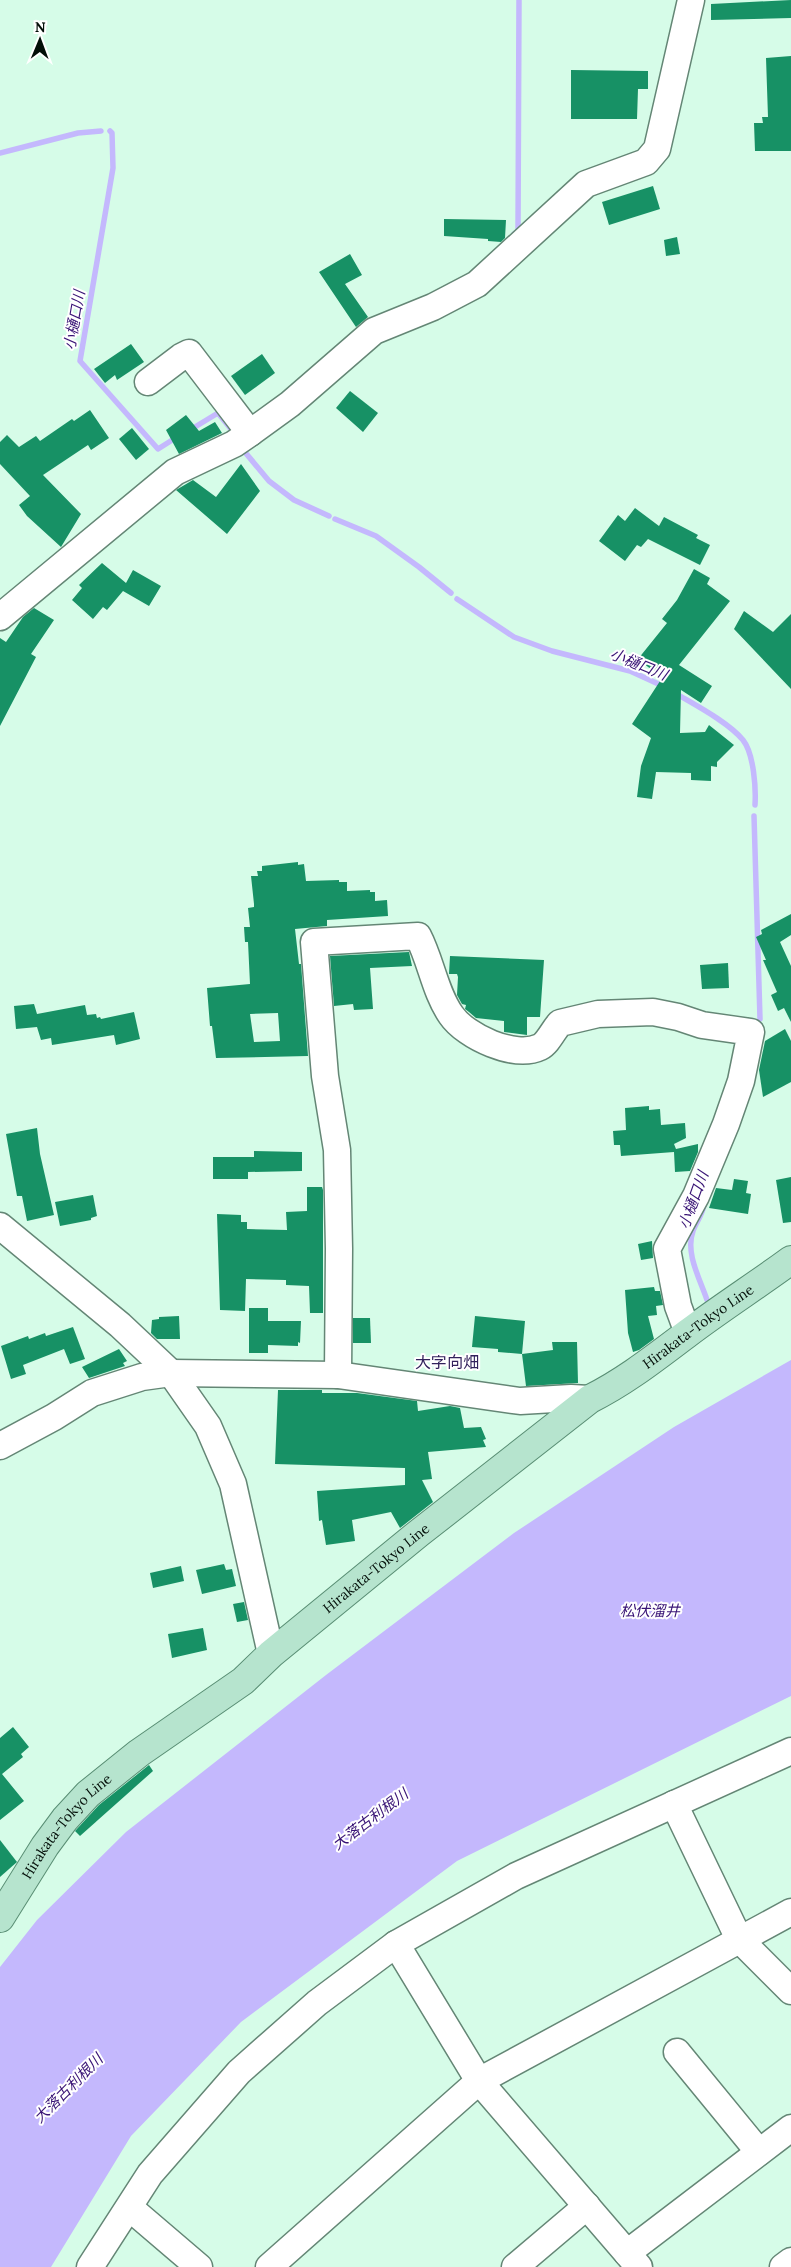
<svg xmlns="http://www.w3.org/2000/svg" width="791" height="2267" viewBox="0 0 791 2267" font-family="Lora,'Noto Sans JP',serif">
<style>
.water{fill:#c4b8fd}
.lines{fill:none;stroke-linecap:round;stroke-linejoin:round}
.stream{stroke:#c4b8fd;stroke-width:5.5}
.building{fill:#179165;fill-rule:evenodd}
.minor-casing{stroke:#648675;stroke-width:29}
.major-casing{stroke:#588d73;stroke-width:30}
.minor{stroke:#fff;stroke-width:26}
.major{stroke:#b6e4ce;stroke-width:28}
.labels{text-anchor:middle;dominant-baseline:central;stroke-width:4;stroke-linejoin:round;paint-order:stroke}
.street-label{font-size:14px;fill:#030e08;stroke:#fff}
.water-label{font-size:15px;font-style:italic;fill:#381375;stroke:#fff}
.quarter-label{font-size:16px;fill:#32225c;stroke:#fff}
</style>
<rect width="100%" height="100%" fill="#d6fce8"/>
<polygon class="water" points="791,1360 791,1696 457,1861 241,2022 131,2136 51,2267 0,2267 0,1967 37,1920 126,1832 326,1675 514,1533 674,1427"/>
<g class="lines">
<g class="stream">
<polyline points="110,131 112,133 113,168 80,361 158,449 177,437"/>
<polyline points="0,153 78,133 101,131"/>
<polyline points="514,234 518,231 519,0"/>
<polyline points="190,430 218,413 235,434"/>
<polyline points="244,451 269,481 294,500 329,516"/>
<polyline points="335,519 376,536 419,567 451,593"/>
<polyline points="457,599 514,637 552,651 630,671 665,687"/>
<path d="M675 693C695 705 728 722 743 740 754 754 756 789 755 805"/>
<polyline points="754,816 760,1019"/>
<path d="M704 1205C702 1216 696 1222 693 1231 685 1253 700 1279 707 1300"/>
</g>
</g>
<g class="building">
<polygon points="791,0 791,18 711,20 711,4"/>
<polygon points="791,56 791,151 755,151 754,123 763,123 762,117 768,117 766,58"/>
<polygon points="571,70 648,71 648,89 638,89 637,119 571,119"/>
<polygon points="653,186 660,209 609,225 602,202"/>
<polygon points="444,219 506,220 505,238 501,242 488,241 488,239 444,236"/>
<polygon points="677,237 680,254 666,256 664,240"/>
<polygon points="350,254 362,275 345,284 368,317 356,327 319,272"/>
<polygon points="131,344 144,362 117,380 115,375 105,383 94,369"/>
<polygon points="262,354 275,373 245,395 231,376"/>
<polygon points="350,391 378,413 363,432 336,408"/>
<polygon points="90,410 109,438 91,450 88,445 43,475 81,514 61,547 27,516 19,505 30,496 0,464 0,442 7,435 19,447 36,436 40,441 72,419 74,421"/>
<polygon points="186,415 199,431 215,422 222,433 179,454 166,430"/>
<polygon points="132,428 149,449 136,460 119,439"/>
<polygon points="241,464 260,491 227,534 176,490 193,480 216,497"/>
<polygon points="635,508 659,526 664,517 698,535 696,538 710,545 700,565 648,539 641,547 637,545 625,561 599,541 618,515 625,521"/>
<polygon points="102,563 126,583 133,570 161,586 149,606 123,591 107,610 103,607 93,619 72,600 82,588 79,585"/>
<polygon points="694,569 710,578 707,584 730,601 679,665 712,686 701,703 681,690 680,733 705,732 709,725 734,745 717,762 717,767 711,766 711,781 691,780 691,773 656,772 652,799 637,797 641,766 651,738 632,724 662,678 638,659 667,623 662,619 677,600"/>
<polygon points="34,608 54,620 31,654 36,657 0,726 0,638 6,642 23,617"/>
<polygon points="744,611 773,632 791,614 791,689 734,629"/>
<path d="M298 862V865L304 864 306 881 339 880V882H347V891L370 890V892H375V901L387 900 388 916 327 920V926L295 929 299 964H301L308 1056 216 1058 212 1026H210L207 988 250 984 248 942H245L244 927H250L248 908 254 907V904L251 876H258L257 871H262V866ZM278 1013 280 1041 254 1042 250 1014Z"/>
<polygon points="791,914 791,935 780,942 791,966 791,1022 784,1008 778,1011 771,995 777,992 763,960 766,960 756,937 762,934 761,930"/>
<polygon points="409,952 412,966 370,968 373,1009 354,1010 353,1004 334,1006 330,956"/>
<polygon points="450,956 544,960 540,1017 527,1017 527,1035 504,1032 504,1021 476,1018 469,1012 465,1009 466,1005 462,1004 457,995 458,977 457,974 449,974"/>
<polygon points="728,963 729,988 702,989 700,965"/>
<polygon points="34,1004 37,1014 85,1005 87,1015 96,1014 97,1018 100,1017 101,1019 134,1012 140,1039 116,1045 114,1035 52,1045 51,1038 41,1040 37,1027 16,1029 14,1006"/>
<polygon points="785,1029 791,1041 791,1082 763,1097 759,1070 765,1041"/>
<polygon points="649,1106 649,1110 660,1109 661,1125 685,1123 686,1138 674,1144 676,1149 698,1144 698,1152 690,1171 675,1172 674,1152 621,1156 620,1145 614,1145 613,1131 626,1130 625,1108"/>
<polygon points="37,1128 40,1154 54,1215 27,1221 22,1196 17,1196 6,1134"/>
<polygon points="254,1151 302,1152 302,1171 248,1172 248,1179 213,1179 213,1157 254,1157"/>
<polygon points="791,1177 791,1222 783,1223 776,1180"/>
<polygon points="734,1179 748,1181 746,1193 751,1194 748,1214 709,1208 716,1188 732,1190"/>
<polygon points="307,1187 322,1187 323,1190 323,1313 310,1313 309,1286 286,1285 286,1280 246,1279 245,1311 220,1310 217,1214 241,1215 241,1222 247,1222 247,1229 287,1230 286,1212 307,1211"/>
<polygon points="93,1195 97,1216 91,1218 91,1220 60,1226 55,1202"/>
<polygon points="652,1241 653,1258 641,1260 638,1244"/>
<polygon points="654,1287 655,1291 660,1291 663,1305 656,1306 657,1315 648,1316 654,1339 639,1350 633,1352 628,1333 625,1290"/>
<polygon points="249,1308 268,1308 268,1321 301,1321 300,1343 298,1342 298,1346 268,1345 268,1353 249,1353"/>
<polygon points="179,1316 180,1339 157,1339 151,1333 152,1320 159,1319 159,1317"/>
<polygon points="475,1316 525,1321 522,1354 498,1352 498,1349 472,1347"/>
<polygon points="353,1318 370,1318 371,1343 353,1343"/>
<polygon points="73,1327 85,1359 70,1364 64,1349 23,1365 26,1374 11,1379 1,1346 28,1336 29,1339 45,1333 46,1336"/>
<polygon points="552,1342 577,1342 578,1383 526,1386 522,1354 553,1350"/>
<polygon points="119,1349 127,1361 123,1363 125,1366 89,1378 82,1367"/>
<polygon points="278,1390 322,1390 322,1393 357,1393 417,1401 418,1411 450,1406 460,1408 464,1428 481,1427 486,1439 483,1440 486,1447 428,1452 432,1479 422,1480 433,1502 400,1528 391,1512 352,1520 355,1541 326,1545 322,1520 319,1521 317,1491 405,1485 405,1468 275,1464"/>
<polygon points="224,1564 226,1570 232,1569 236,1586 202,1594 196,1570"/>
<polygon points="181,1566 184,1581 153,1588 150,1573"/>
<polygon points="244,1602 248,1620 237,1622 233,1604"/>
<polygon points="203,1628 207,1650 172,1658 168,1634"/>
<polygon points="13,1727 29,1747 21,1754 23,1757 2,1774 24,1801 0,1820 0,1738"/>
<polygon points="149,1765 153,1771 80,1836 75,1831 99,1805"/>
<polygon points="0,1840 17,1862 0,1877"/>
</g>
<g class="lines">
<defs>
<g id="minor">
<polyline points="148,382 181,357 189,353 250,433"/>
<polyline points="0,617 175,472 234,444 250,433 290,404 374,331 433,307 477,284 586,184 646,162 657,149 691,0"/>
<polyline points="0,1226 120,1325 171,1373 208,1426 233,1484 271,1654"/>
<path d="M338 1375 339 1249 337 1150 325 1076 314 942 418 936C431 961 435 992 451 1015 466 1037 515 1059 540 1047 548 1043 554 1029 560 1023L598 1014 653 1012 678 1017 702 1025 751 1032 741 1081 726 1124 696 1196 667 1249 678 1306 688 1333"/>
<polyline points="0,1446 54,1417 92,1393 142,1377 171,1373 338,1375 520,1401 571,1398 590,1399"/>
<polyline points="674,1804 739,1939 791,1991"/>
<polyline points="396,1944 479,2081 639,2267"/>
<polyline points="677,2052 759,2152"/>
<polyline points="130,2208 199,2267"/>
<polyline points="627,2253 791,2128"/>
<polyline points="90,2267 150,2174 239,2072 317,2003 396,1944 516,1876 791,1751"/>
<polyline points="269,2267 479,2081 791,1912"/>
<polyline points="515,2267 587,2206"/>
<polyline points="783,2267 791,2261"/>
</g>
<g id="major">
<path id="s1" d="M0 1918 45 1846 65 1819 88 1794 139 1753 243 1681 271 1654 419 1533 590 1399C626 1381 656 1357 688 1333 721 1308 757 1285 791 1260"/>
</g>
</defs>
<use href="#minor" class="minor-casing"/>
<use href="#major" class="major-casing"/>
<use href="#minor" class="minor"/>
<use href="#major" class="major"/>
</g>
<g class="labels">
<g class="street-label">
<text stroke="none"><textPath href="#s1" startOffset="922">Hirakata-Tokyo Line</textPath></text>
<text stroke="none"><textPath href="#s1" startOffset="519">Hirakata-Tokyo Line</textPath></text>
<text stroke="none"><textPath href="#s1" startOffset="114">Hirakata-Tokyo Line</textPath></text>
</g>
<g class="water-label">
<text transform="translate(74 320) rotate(-80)">小樋口川</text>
<text transform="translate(639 664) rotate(22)">小樋口川</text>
<text transform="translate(693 1200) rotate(-70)">小樋口川</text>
<text x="650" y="1610">松伏溜井</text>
<text transform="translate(370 1819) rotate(-37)">大落古利根川</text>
<text transform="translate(68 2088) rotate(-45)">大落古利根川</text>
</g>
<g class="quarter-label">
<text x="447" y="1362">大字向畑</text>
</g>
</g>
<g transform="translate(40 40) rotate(1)" stroke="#ffffff" stroke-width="4" paint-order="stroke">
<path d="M0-4L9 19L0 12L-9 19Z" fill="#030e08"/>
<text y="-8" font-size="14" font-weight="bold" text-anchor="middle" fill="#030e08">N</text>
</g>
</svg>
